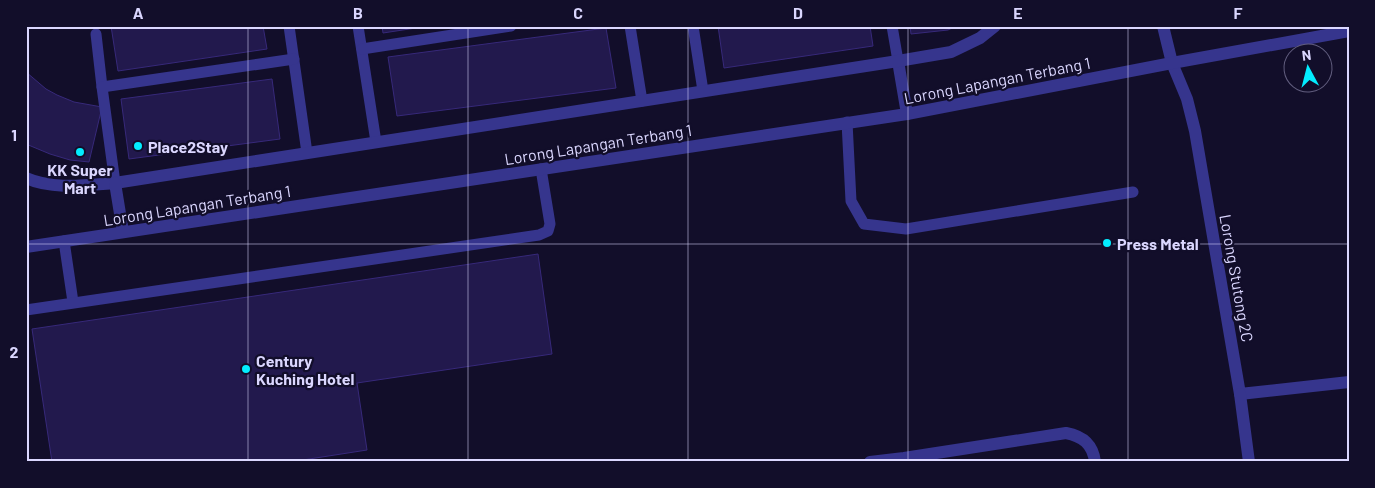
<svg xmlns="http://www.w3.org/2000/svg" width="1375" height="488" viewBox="0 0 1375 488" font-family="Barlow,sans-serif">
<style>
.building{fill:#22194d;stroke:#37297a}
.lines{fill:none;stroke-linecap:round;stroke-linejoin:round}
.service{stroke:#36358d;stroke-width:11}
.minor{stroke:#36358d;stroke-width:12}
.grid{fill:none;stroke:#dbd7ff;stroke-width:1;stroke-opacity:0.55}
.poi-dot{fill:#03edff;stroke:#120e2a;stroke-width:2}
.labels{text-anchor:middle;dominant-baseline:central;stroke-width:4.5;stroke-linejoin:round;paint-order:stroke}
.street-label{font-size:16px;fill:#dbd7ff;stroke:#120e2a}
.poi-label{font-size:16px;font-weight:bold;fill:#dbd7ff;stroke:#120e2a;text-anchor:start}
.neatline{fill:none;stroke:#dbd7ff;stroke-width:2}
.grid-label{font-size:16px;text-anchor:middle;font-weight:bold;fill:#dbd7ff}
</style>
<rect width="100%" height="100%" fill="#120e2a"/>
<g class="building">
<polygon points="111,26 263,26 267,49 118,71"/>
<polygon points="382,26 429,26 383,33"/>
<polygon points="718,26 870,26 873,46 724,68"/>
<polygon points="910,26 956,26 948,30 911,34"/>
<polygon points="606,28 616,88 397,116 388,57"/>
<polygon points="26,72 46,89 57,95 74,102 102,107 89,162 70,160 50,154 26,144"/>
<polygon points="272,79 280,139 129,159 121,99"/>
<polygon points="538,254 552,354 357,383 367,450 290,462 52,462 32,329"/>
</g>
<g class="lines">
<g class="service">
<polyline points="289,26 307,153"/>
<polyline points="358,26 376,142"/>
<polyline points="630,26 642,101"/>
<polyline points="693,26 703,91"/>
<polyline points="892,26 898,61"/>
<polyline points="96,34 102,87"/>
<polyline points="362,49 511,26"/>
<polyline points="847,122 851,201 864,224 906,229 1133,192"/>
<polyline points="115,183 102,87 294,59"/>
<polyline points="64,241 73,302"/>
<polyline points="26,310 539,235 548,231 550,224 541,169"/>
</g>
<g class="minor">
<polyline points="1163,26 1172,63 1187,99 1195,131 1240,394 1349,382"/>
<polyline points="898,61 907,114"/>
<path d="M26 178C53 190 86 185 115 183L898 61 951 52 980 38 995 26"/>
<polyline points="115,183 123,232"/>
<polyline points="26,247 907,114 1172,63 1349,31"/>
<polyline points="1240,394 1249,462"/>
<path d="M870 462 904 458 1066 433C1082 436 1093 444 1095 462"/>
</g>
</g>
<path class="grid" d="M248 26V462M468 26V462M688 26V462M908 26V462M1128 26V462M26 244H1349"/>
<g class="poi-dot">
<circle cx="138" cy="146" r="5"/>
<circle cx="80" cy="152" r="5"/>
<circle cx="1107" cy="243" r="5"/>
<circle cx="246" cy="369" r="5"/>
</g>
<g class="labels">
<g class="street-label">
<text transform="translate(997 80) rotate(-11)">Lorong Lapangan Terbang 1</text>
<text transform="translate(598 144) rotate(-9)">Lorong Lapangan Terbang 1</text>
<text transform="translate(197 205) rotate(-9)">Lorong Lapangan Terbang 1</text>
<text transform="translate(1237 278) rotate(80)">Lorong Stutong 2C</text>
</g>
<g class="poi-label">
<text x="148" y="146">Place2Stay</text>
<text x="80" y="169" text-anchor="middle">KK Super<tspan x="80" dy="18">Mart</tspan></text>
<text x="1117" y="243">Press Metal</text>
<text x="256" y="360">Century<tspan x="256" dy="18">Kuching Hotel</tspan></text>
</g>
</g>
<rect width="1375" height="488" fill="none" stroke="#120e2a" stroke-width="55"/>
<g transform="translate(1308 68) rotate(353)"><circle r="24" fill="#120e2a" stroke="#625e7f"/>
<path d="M0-4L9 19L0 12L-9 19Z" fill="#03edff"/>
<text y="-8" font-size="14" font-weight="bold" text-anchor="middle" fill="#dbd7ff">N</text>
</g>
<rect x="28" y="28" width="1320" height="432" class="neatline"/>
<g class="grid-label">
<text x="138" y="19">A</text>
<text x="358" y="19">B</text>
<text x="578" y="19">C</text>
<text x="798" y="19">D</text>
<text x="1018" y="19">E</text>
<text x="1238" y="19">F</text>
<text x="14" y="141">1</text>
<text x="14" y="358">2</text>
</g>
</svg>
